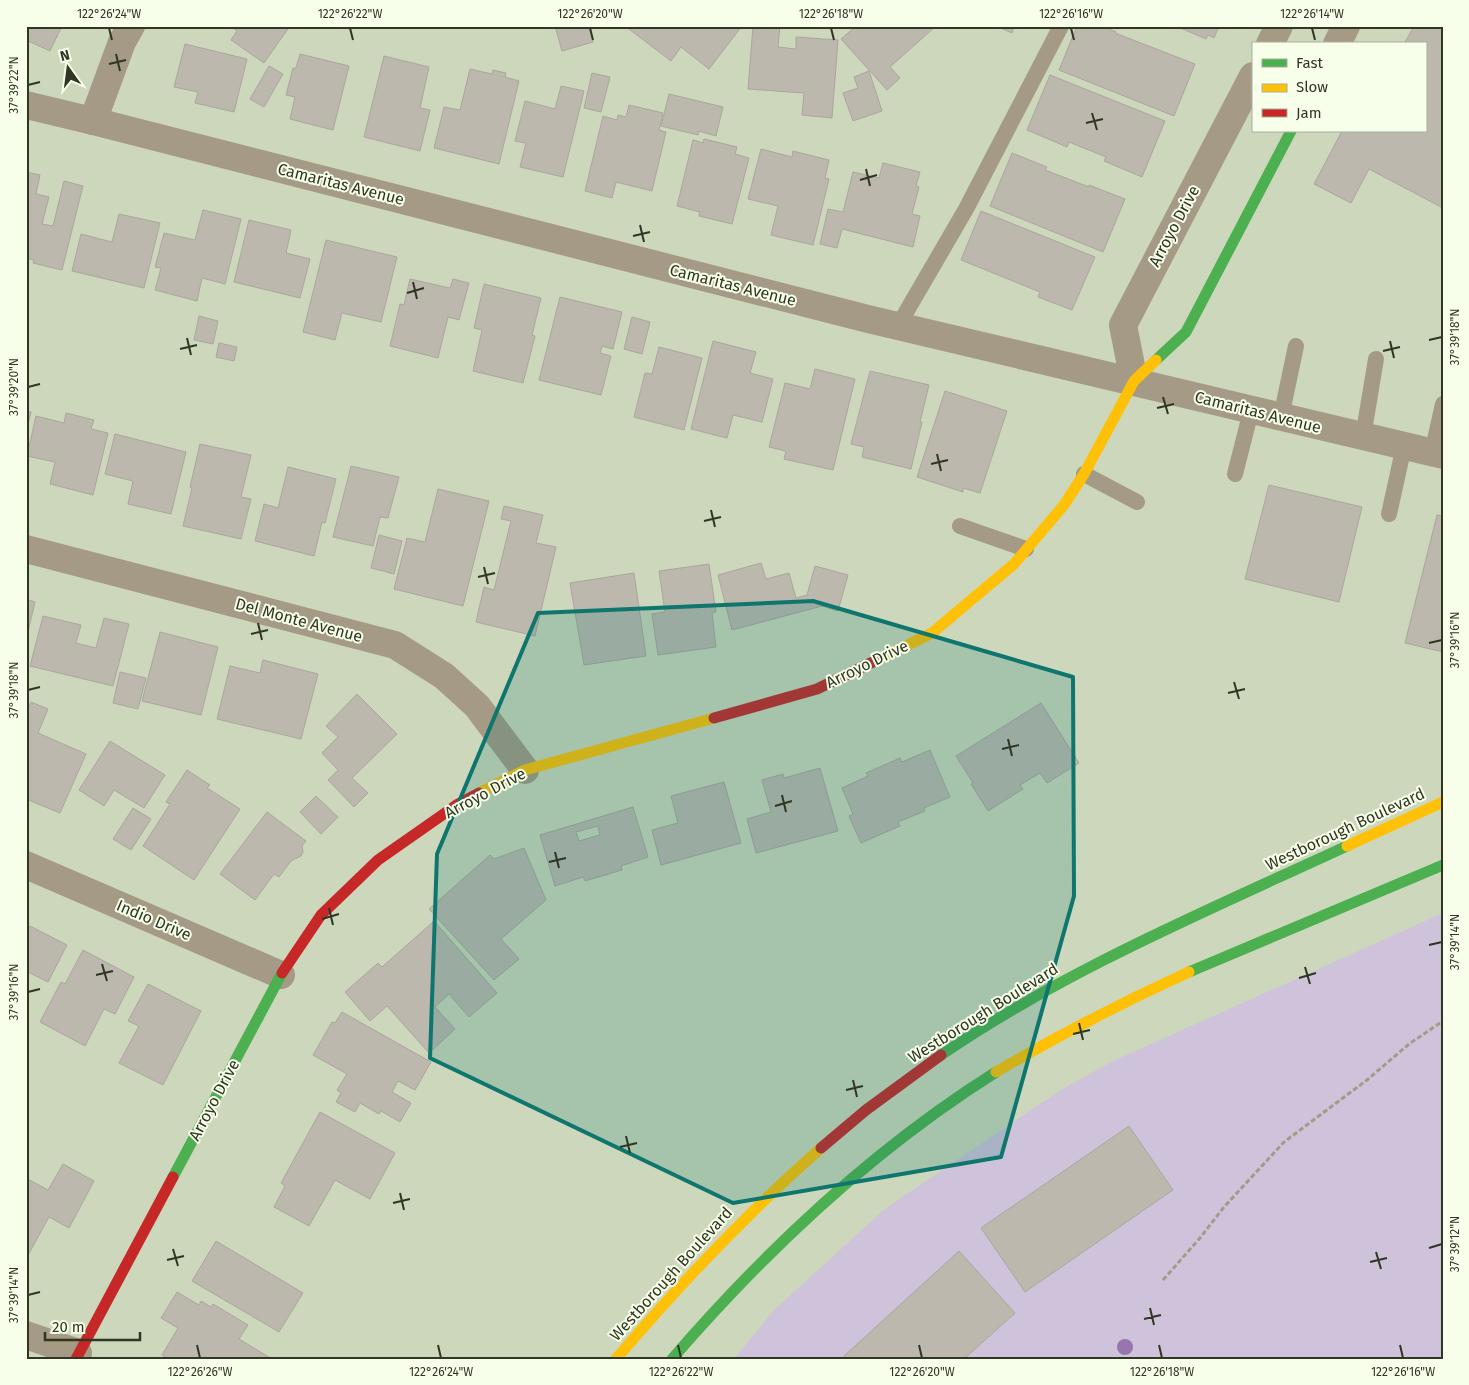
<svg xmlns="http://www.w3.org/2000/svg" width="1469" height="1385" viewBox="0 0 1469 1385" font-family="'Fira Sans',sans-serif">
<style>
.green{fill:#cfc3db}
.building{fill:#bdb8ae;stroke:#aaa69c;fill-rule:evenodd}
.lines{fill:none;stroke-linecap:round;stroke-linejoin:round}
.path{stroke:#a09c89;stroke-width:3;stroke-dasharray:5 2.5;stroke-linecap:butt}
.lane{stroke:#a49a85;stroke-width:16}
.street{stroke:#a49a85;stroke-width:28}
.fast{stroke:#4caf50;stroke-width:11}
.slow{stroke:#ffc107;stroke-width:11}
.jam{stroke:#c62828;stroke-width:11}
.tree{fill:#9776ad}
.marked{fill:#0f766e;fill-opacity:0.2;stroke:#0f766e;stroke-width:4;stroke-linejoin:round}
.ticks{fill:none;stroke:#2f3622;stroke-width:2}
.labels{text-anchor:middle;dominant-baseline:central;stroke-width:4;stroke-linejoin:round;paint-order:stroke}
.street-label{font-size:16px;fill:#2f3622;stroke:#f7ffea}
.neatline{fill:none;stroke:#2f3622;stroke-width:2}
.ticks-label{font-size:12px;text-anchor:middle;fill:#2f3622}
</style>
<rect width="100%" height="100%" fill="#ccd7bc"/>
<polygon class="green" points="1443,913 1443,1359 734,1359 774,1310 886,1208 1059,1091 1111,1062"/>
<g class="building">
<polygon points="26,26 62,26 50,51 26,40"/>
<polygon points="230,26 290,26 264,63 231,40 237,31"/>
<polygon points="555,26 589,26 593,42 562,51"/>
<polygon points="631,26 687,26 690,29 692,26 742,26 709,69 681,47 671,61 629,29"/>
<polygon points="753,26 780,26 778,47 796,49 796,37 838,40 832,118 802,115 804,93 748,89"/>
<polygon points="856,26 936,26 890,67 900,78 887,90 841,39"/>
<polygon points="996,26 1014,26 1012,33"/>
<polygon points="1077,26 1102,26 1116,32 1115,33 1195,64 1174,116 1059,70"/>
<polygon points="1176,26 1219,26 1214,38 1208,35 1206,39"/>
<polygon points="1414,26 1443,26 1443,208 1369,169 1351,203 1314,184 1342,131 1425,131 1425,44 1404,44"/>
<polygon points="185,44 247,59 234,112 195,103 198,92 174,87"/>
<polygon points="300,54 349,66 333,130 290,119 295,97 286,95 293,68 296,68"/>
<polygon points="384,56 429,67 420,108 430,110 420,151 364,137"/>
<polygon points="269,66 283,74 264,107 250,99"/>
<polygon points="470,69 492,74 493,70 506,73 505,77 519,81 499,164 434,148 444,107 460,110"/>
<polygon points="869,71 882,111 853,121 843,93 858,88 854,77"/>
<polygon points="592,73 610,77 601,112 584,108"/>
<polygon points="1050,75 1165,121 1142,177 1104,161 1106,157 1069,142 1067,147 1027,130"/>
<polygon points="561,86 584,91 563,177 520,167 526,143 515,141 525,101 555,109"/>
<polygon points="669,94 723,107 716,136 699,131 698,135 661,126"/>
<polygon points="629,105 663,113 659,130 666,132 652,191 616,182 612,198 585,191 603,116 617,120 618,115 626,117"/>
<polygon points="704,139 737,147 735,154 749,158 732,224 699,216 700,212 677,206 693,140 703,143"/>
<polygon points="761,149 792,157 793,151 829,160 825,178 829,179 813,245 771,235 778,206 748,199"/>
<polygon points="1012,153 1047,167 1045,170 1089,187 1089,185 1125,199 1103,252 990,206"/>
<polygon points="883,163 920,172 916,186 919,187 912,214 920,216 913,247 842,229 837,248 820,244 828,209 843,212 853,172 879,178"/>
<polygon points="26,172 40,175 36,194 49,197 42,224 53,226 64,181 83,186 62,270 33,263 34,260 26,258"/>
<polygon points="203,210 241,219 225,284 202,278 197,301 155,290 161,268 155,267 164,233 195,240"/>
<polygon points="981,211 1095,257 1072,310 1038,297 1040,292 961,260"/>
<polygon points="119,214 160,223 144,288 72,271 81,234 112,242"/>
<polygon points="249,220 291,230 286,253 310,259 300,298 234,282"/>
<polygon points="326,240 397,257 381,322 342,313 335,340 303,332"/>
<polygon points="410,279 450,288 453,279 469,283 459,320 448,317 438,358 390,346 400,304 404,305"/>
<polygon points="484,284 541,298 532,335 535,336 523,383 473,371 482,330 474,328"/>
<polygon points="560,297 622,312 613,349 602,346 600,353 611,356 601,395 539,380"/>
<polygon points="199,316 218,321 213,344 194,340"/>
<polygon points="632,317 650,322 642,354 624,349"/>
<polygon points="713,341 756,352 750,373 773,379 762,422 733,415 727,438 691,429"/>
<polygon points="219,343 237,347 234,361 216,357"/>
<polygon points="659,347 702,358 684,430 634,417 645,373 652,374"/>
<polygon points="815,369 855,379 833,470 784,459 786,451 769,447 785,383 810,389"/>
<polygon points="870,371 929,385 920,422 922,422 911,469 862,457 864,447 851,444"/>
<polygon points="945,391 1007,411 980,493 963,488 963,492 917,477"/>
<polygon points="26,411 31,412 26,433"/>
<polygon points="66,413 94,420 91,429 108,433 93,495 50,484 55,462 27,456 36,416 64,423"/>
<polygon points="115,434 186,452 171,514 128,504 133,481 105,474"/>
<polygon points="200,444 251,455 241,497 251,499 241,539 183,526 192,488 190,487"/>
<polygon points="351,466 399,477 388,518 380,517 373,546 333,537"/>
<polygon points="288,467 336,479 325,523 322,522 314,556 255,541 264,504 278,508"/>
<polygon points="1269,485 1362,507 1339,602 1245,579"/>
<polygon points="438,489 489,501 463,606 394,589 407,538 425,542"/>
<polygon points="504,506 543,515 536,543 556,547 535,636 476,622 484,587 494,590 511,521 501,519"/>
<polygon points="1437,515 1443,516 1443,652 1405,643"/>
<polygon points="379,535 402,541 394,574 371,568"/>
<polygon points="761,563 766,579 789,573 796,598 807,595 815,566 848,575 838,611 822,606 732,630 718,575"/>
<polygon points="709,564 716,612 712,613 716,647 658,655 652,614 665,612 659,571"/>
<polygon points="634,573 646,656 584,665 570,583"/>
<polygon points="26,599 35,602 27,636 26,636"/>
<polygon points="43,616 81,625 76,643 96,648 104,618 129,624 113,686 30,666"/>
<polygon points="160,632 218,647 201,715 142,701"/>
<polygon points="263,660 318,674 301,739 217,719 230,666 260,673"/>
<polygon points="120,672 146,678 138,709 113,703"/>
<polygon points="357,694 397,734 352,778 368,793 354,807 328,780 338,770 322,753 338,737 326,726"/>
<polygon points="31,702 48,709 38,733 86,754 60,813 26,799 26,781 29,776 26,775 26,712"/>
<polygon points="1041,703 1079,763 1047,783 1040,773 1020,785 1023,789 988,811 971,784 973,783 956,756"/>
<polygon points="110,741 165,775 144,808 114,790 104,806 79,790"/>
<polygon points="930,750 950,797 924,808 925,811 898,822 900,826 861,843 849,816 853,814 842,788 868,776 866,773 900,758 902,762"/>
<polygon points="820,768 838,831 756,853 747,819 771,812 762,780 783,774 784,778"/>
<polygon points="187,770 210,785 207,788 240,809 194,880 143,846 170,804 166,802"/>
<polygon points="724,782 741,843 661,865 652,830 678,823 671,796"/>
<polygon points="316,796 338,817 321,834 300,812"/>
<path d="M633 807 648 857 621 866 622 870 585 881 583 877 555 886 540 835ZM598 826 600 835 579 841 576 832Z"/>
<polygon points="133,808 151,819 131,850 113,839"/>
<polygon points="267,812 306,841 302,846 303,852 301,856 291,861 279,877 274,874 255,900 220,874"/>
<polygon points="524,848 546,900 501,939 519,959 494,980 429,909 490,855 494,859"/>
<polygon points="434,921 497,993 469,1017 449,994 435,1007 455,1029 429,1053 387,1006 370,1021 345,992 378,963 382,967"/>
<polygon points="30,926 67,945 48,982 26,971 26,934"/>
<polygon points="83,950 134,977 115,1014 104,1009 85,1046 40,1022 61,982 65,984"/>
<polygon points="148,984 201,1011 163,1085 119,1063 139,1026 128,1021"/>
<polygon points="342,1012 431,1062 415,1090 398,1081 392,1092 411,1103 400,1122 381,1111 379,1114 360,1103 355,1112 336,1102 341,1093 337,1090 347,1074 313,1055 332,1022 335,1023"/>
<polygon points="320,1112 395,1153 370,1199 335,1180 309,1226 274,1207 285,1186 281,1183"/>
<polygon points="1129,1126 1173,1190 1025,1292 981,1228"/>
<polygon points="63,1164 94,1181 69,1228 49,1217 27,1257 26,1178 48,1190"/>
<polygon points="216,1241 303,1293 279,1332 192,1281"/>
<polygon points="959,1251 1015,1313 964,1359 846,1359 844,1356"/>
<polygon points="177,1292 199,1305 201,1301 211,1307 213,1304 248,1325 239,1339 272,1359 169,1359 162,1355 178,1328 161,1318"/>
</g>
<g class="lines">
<polyline class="path" points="1163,1280 1200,1238 1224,1207 1284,1142 1367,1080 1409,1044 1443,1021"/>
<g class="lane">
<polyline points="898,326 966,209 1061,26"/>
<polyline points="1281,417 1296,346"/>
<polyline points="1363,437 1376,359"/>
<polyline points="1432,453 1443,404"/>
<polyline points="1084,474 1137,502"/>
<polyline points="1235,474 1251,411"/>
<polyline points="1389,514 1404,446"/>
<polyline points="960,526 1026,549"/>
</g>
<g class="street">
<polyline points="1270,44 1279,26"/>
<polyline points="1337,44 1346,26"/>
<polyline points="26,105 93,121 868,319 1443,455"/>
<polyline points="93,121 122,42 131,26"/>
<polyline points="1134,381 1123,325 1253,76"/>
<polyline points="26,549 395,645 444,676 477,706 525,770"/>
<polyline points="26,865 281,975"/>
<polyline points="26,1335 78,1353"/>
</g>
<g class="fast">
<polyline points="1156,360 1186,332 1291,131"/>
<polyline points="1189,972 1443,865"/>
<path d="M941 1055C1067 969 1209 910 1347 846"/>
<polyline points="173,1177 282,973"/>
<path d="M672 1359C767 1249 872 1150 996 1072"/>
</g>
<g class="slow">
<polyline points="877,660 932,633 1014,564 1064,505 1084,474 1134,381 1156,360"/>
<polyline points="479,793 525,770 714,718"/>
<polyline points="1347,846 1443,802"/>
<path d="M996 1072C1059 1035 1123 1002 1189 972"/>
<path d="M616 1359C680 1284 747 1213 821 1148"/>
</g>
<g class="jam">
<polyline points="714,718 817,689 877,660"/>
<polyline points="282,973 321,915 378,860 458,804 479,793"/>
<polyline points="821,1148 866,1110 941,1055"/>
<polyline points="76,1359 173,1177"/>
</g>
</g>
<circle class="tree" cx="1125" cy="1347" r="8"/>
<path class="marked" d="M813 601 1073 677 1074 896 1001 1157 733 1203 430 1058 437 854 538 613Z"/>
<path class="ticks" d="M109 28 112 40M350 28 353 40M590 28 593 40M831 28 834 40M1071 28 1074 40M1312 28 1315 40M116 54 120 71M109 64 126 60M28 85 40 82M1092 113 1097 130M1086 123 1103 119M866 169 870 186M860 180 877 175M640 225 644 242M633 236 650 232M413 282 417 299M407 293 424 288M187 338 191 355M1429 340 1442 337M1390 341 1394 358M180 349 197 345M1383 351 1400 347M28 387 40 384M1163 397 1168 414M1157 408 1174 404M937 454 941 471M931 464 948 460M711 510 715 527M704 521 721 517M484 567 488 584M478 577 495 573M258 623 262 640M251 634 268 630M1429 643 1442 640M1234 682 1239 699M28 690 40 687M1228 693 1245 689M1008 739 1012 756M1002 749 1019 745M782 795 786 812M775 806 792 801M555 852 559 868M549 862 566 858M329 908 333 925M322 919 339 914M1429 945 1442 942M102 964 107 981M1305 967 1310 984M96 975 113 971M1299 978 1316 973M28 992 40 989M1079 1023 1083 1040M1073 1034 1090 1030M853 1080 857 1097M846 1090 863 1086M626 1136 630 1153M620 1147 637 1143M400 1193 404 1210M393 1203 410 1199M1429 1248 1442 1244M173 1249 178 1266M1376 1252 1381 1269M167 1260 184 1256M1370 1262 1387 1258M28 1295 40 1292M1150 1308 1154 1325M1144 1319 1161 1315M197 1345 200 1358M438 1345 441 1358M678 1345 681 1358M919 1345 922 1358M1159 1345 1162 1358M1400 1345 1403 1358"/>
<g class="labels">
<g class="street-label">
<text transform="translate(341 184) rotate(14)">Camaritas Avenue</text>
<text transform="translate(1174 226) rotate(-62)">Arroyo Drive</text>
<text transform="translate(733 285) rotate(14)">Camaritas Avenue</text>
<text transform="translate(1258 412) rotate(14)">Camaritas Avenue</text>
<text transform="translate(299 620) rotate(15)">Del Monte Avenue</text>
<text transform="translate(867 664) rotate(-26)">Arroyo Drive</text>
<text transform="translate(485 793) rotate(-28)">Arroyo Drive</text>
<text transform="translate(1345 829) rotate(-25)">Westborough Boulevard</text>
<text transform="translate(154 920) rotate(23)">Indio Drive</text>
<text transform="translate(983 1013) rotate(-32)">Westborough Boulevard</text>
<text transform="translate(214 1100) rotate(-62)">Arroyo Drive</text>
<text transform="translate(671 1274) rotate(-48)">Westborough Boulevard</text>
</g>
</g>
<rect width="1469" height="1385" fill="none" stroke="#f7ffea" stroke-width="55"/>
<rect x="1252" y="42" width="175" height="90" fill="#f7ffea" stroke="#a7af9a"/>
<rect x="1262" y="59" width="25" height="8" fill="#4caf50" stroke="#a7af9a"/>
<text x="1296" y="68" font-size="15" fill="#2f3622">Fast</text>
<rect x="1262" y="84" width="25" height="8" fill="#ffc107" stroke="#a7af9a"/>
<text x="1296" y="92" font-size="15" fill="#2f3622">Slow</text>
<rect x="1262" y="109" width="25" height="8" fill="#c62828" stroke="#a7af9a"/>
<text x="1296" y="118" font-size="15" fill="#2f3622">Jam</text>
<g transform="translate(68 68) rotate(346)" stroke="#f7ffea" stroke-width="4" paint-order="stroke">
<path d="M0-4L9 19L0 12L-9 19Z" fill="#2f3622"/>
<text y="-8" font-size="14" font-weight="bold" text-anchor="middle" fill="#2f3622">N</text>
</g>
<path d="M45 1332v8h95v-8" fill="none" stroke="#2f3622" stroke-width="2.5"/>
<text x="52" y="1332" font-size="15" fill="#2f3622" stroke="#f7ffea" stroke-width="4" paint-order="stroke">20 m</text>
<rect x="28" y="28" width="1414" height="1330" class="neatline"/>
<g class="ticks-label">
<text x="109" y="18">122°26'24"W</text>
<text x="350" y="18">122°26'22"W</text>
<text x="590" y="18">122°26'20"W</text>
<text x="831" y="18">122°26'18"W</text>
<text x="1071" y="18">122°26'16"W</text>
<text x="1312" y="18">122°26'14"W</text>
<text transform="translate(14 85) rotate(-90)" y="4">37°39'22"N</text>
<text transform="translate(1455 337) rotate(-90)" y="4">37°39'18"N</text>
<text transform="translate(14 387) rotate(-90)" y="4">37°39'20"N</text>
<text transform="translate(1455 640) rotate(-90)" y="4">37°39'16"N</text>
<text transform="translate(14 690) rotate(-90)" y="4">37°39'18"N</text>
<text transform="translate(1455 942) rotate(-90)" y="4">37°39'14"N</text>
<text transform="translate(14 992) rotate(-90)" y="4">37°39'16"N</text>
<text transform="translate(1455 1244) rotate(-90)" y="4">37°39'12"N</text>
<text transform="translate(14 1295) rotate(-90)" y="4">37°39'14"N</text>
<text x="200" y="1376">122°26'26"W</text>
<text x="441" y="1376">122°26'24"W</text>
<text x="681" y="1376">122°26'22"W</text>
<text x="922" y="1376">122°26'20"W</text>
<text x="1162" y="1376">122°26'18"W</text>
<text x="1403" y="1376">122°26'16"W</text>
</g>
</svg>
